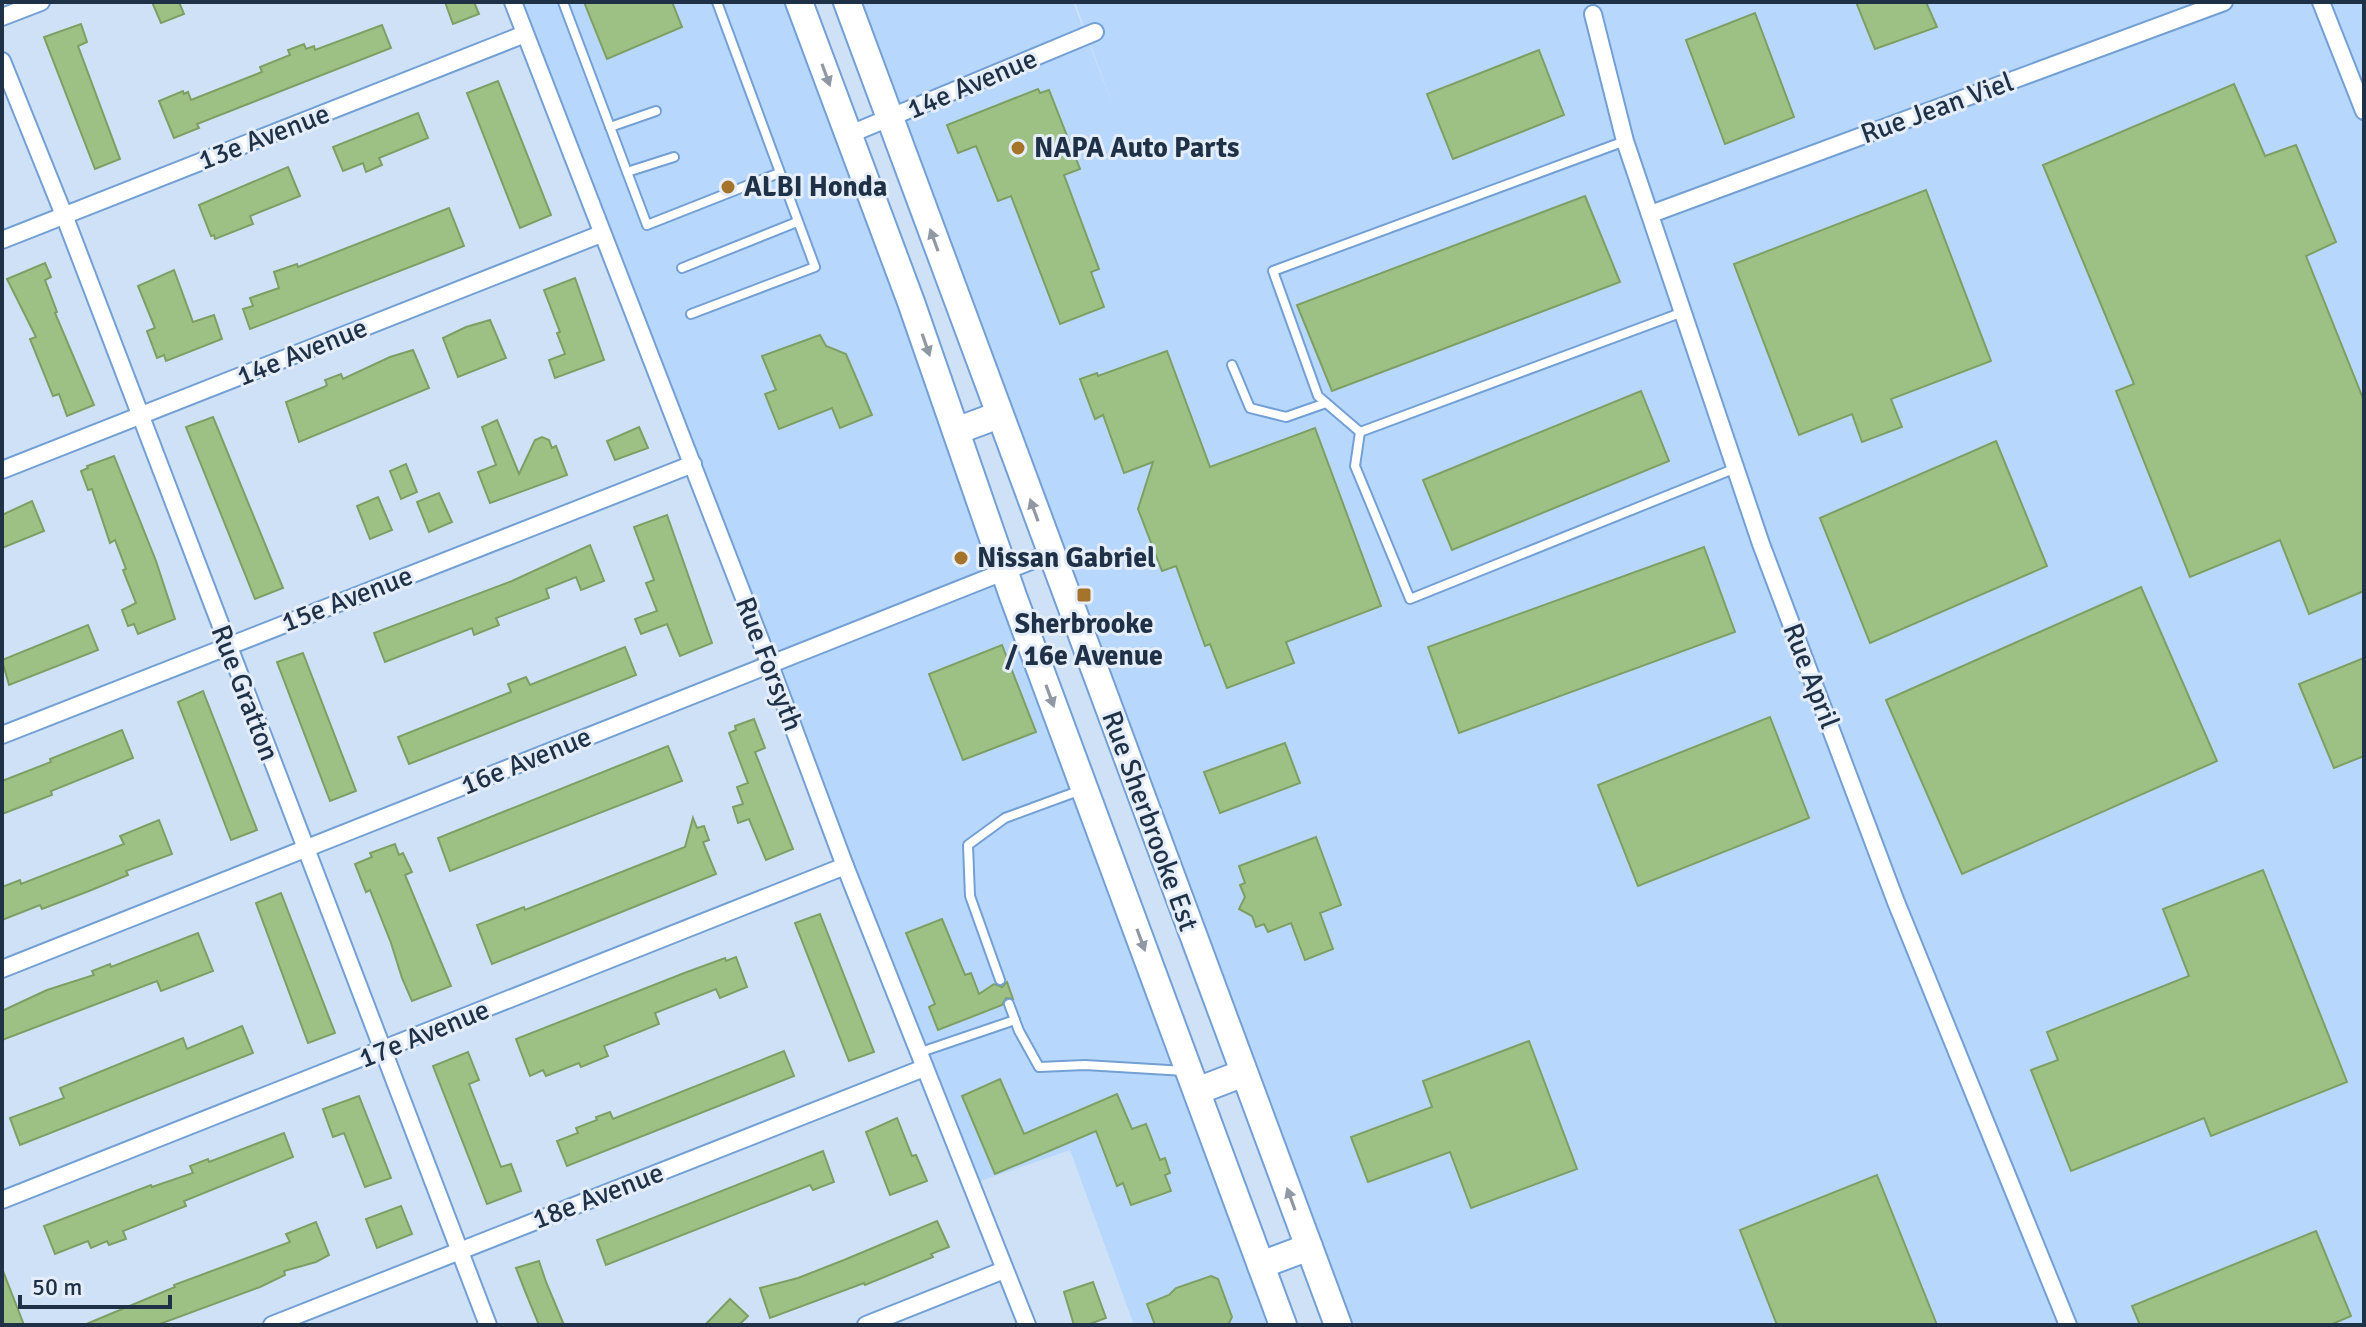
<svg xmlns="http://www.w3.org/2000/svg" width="2366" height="1327" viewBox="0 0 2366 1327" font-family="Signika,sans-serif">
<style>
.built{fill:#b8d7fc}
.building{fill:#9dc184;stroke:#7d9f64;stroke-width:2}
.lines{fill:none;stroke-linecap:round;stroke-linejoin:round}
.service-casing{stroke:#73a0d4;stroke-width:12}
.minor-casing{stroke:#73a0d4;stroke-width:20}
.primary-casing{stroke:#73a0d4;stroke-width:30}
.service{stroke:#fff;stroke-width:8}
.minor{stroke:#fff;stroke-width:16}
.primary{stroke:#fff;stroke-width:26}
.oneway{fill:#8f98a3}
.poi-dot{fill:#a57329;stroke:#e4edf8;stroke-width:3}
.labels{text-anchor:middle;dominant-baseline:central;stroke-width:6;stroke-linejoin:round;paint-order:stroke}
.street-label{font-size:28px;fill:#1f3147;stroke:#e4edf8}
.poi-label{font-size:28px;font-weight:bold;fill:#1f3147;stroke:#e4edf8;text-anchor:start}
</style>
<rect width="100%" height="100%" fill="#cee1f7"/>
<g class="built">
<polygon points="517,2 793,2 1283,1325 1134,1325 1070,1150 972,1184"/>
<polygon points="846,2 1073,2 1116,114 1075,2 2364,2 2364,1325 1338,1325"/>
</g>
<g class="building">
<polygon points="152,2 179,2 184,14 161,23"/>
<polygon points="445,2 474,2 479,14 453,24"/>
<polygon points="584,2 672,2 682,27 607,59"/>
<polygon points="1856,2 1926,2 1937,27 1875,49"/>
<polygon points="1755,13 1794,117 1725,144 1686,40"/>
<polygon points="81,24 87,42 78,46 120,159 95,169 44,37"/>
<polygon points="382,25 391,48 197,124 199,128 174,138 159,101 183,91 184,94 188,92 191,100 262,72 260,67 290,55 288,50 304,44 306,49 314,46 315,50"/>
<polygon points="1539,50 1564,115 1453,159 1427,94"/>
<polygon points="498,81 551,215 520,228 467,93"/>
<polygon points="2234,84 2265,156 2296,145 2336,242 2306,256 2364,401 2364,591 2309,614 2280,540 2190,577 2116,391 2134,384 2043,165"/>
<polygon points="1038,89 1040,93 1049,90 1080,169 1064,175 1099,269 1091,272 1104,307 1060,324 1011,196 998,201 976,146 958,153 947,125"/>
<polygon points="418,113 428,138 379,158 382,165 366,172 363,163 343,171 333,147"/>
<polygon points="288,167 300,196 250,216 253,224 215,239 214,235 211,236 199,205"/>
<polygon points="1926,190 1991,361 1891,399 1902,427 1862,442 1852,414 1799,435 1734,264"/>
<polygon points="1585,196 1620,282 1332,391 1297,305"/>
<polygon points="449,208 464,246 250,329 243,309 253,306 250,298 279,288 274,272 297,264 298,267"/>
<polygon points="45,263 51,277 45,280 57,312 55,313 94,405 67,416 59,394 53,396 30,339 36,337 7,279"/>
<polygon points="174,270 193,322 214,315 222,339 166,361 164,355 157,358 147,331 155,328 138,286"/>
<polygon points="575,278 604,360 555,378 549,360 565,354 557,333 560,332 544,290"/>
<polygon points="490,320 506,358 458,377 443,338 466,327"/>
<polygon points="820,335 826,346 846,354 872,415 840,428 832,408 779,429 765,394 776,390 762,356"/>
<polygon points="413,350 429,388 299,442 286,402 324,387 327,385 325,380 341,374 343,379 390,357"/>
<polygon points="1167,351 1210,467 1315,428 1381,606 1286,642 1294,663 1227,688 1210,644 1205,646 1176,566 1162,571 1138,509 1153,462 1124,473 1103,415 1095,419 1080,379 1097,373 1098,376"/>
<polygon points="1641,391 1669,461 1452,550 1423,480"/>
<polygon points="213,417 283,588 255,599 186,427"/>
<polygon points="497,420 519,474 535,440 542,437 549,440 552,448 556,446 567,475 490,503 478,472 496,465 482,427"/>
<polygon points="639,427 648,448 615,460 607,441"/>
<polygon points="1996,441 2047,566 1870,643 1820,518"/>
<polygon points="114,456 156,561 175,619 138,634 134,624 128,626 122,610 136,603 123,570 126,569 115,540 110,543 92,489 88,490 81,471 88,468 87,466"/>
<polygon points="406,464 417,492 401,499 390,471"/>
<polygon points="439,493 452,522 429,532 417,502"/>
<polygon points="378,497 392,530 370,539 357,506"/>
<polygon points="32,501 44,531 2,548 2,515"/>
<polygon points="667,515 712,643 680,656 667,624 641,634 635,619 657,611 646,583 654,580 634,527"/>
<polygon points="590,545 604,581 581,590 576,577 546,589 549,598 496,618 499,625 474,635 472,628 385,662 374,633 512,581"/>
<polygon points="1704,547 1735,632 1459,733 1428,647"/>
<polygon points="2141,587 2217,761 1962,874 1886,700"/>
<polygon points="88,625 98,650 9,685 2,660"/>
<polygon points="1002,645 1036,732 963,760 929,674"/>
<polygon points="625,647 636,675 409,764 398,737 511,692 508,684 526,677 530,685"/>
<polygon points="303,653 356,791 330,801 277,662"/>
<polygon points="2364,658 2364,756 2334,768 2299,684"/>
<polygon points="203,691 257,830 231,840 178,702"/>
<polygon points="1770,717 1809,818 1638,886 1598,785"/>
<polygon points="754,719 765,748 755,752 793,849 766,860 749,819 738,823 733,807 743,804 737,787 748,783 729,733 736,730 735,726"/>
<polygon points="122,730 133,758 51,791 52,795 2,814 2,781 51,762 50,759"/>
<polygon points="1285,743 1300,783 1220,813 1204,772"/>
<polygon points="668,746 682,781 450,871 438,838"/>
<polygon points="693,818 697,828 704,826 709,840 703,842 716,874 492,964 477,925 524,907 525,910 685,847"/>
<polygon points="159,820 172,854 126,871 128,875 89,891 42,909 40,905 2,920 2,887 20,880 21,884 124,844 120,836"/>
<polygon points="1316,837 1341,905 1320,913 1333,949 1305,960 1291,923 1268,932 1264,924 1256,927 1252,916 1239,909 1245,897 1240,885 1245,883 1239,866"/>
<polygon points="395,844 399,855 403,853 412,872 405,875 451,986 412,1001 402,978 391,943 370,890 366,892 355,864 372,857 370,853"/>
<polygon points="2263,870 2347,1082 2211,1136 2204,1118 2071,1171 2031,1070 2058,1060 2047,1032 2189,976 2163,909"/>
<polygon points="281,893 335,1033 308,1043 256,903"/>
<polygon points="820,914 874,1052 849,1061 795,923"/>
<polygon points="942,919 965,975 971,973 979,994 994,984 1002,987 1007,982 1013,999 1006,998 1002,1005 938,1030 929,1007 935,1004 906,933"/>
<polygon points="198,933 213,971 161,991 157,981 2,1040 2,1011 47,990 94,975 92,971 110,964 111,967"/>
<polygon points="736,957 747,987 720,998 716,989 655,1013 659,1024 604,1046 608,1056 581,1067 579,1063 546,1076 543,1070 530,1076 516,1039 687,972 725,958 726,961"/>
<polygon points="242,1026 253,1053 20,1145 10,1118 64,1098 60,1088 183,1038 187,1049"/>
<polygon points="1529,1041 1577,1169 1471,1208 1450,1152 1368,1182 1351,1137 1432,1107 1423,1081"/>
<polygon points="784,1051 794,1076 567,1166 557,1141 578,1133 576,1128 597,1120 596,1117 610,1112 613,1119"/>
<polygon points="468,1052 479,1080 469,1084 501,1167 511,1164 521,1191 487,1204 433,1066"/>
<polygon points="1000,1079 1024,1134 1117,1094 1132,1129 1146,1124 1160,1160 1165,1158 1170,1173 1165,1175 1171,1191 1131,1205 1123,1183 1117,1186 1096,1131 995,1174 962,1096"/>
<polygon points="359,1096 391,1178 365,1187 344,1133 333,1137 323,1109"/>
<polygon points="897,1118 912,1156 916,1155 927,1181 890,1195 866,1132"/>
<polygon points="284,1133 293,1157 184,1201 186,1206 123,1231 126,1239 109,1245 107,1241 91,1248 88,1241 55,1254 44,1226 151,1185 152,1187 193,1173 190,1166 208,1159 209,1162"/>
<polygon points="823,1151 834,1182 813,1190 810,1185 606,1265 597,1240"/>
<polygon points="1877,1175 1937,1325 1777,1325 1740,1230"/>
<polygon points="401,1206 412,1234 377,1248 366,1219"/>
<polygon points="937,1221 949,1247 931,1254 933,1257 865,1285 864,1283 770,1318 760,1288 798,1278 844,1260"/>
<polygon points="316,1222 329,1255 316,1262 284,1271 285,1275 260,1287 157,1325 84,1325 175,1287 174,1285 290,1242 286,1234"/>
<polygon points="2316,1231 2351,1316 2330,1325 2140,1325 2132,1306"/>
<polygon points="539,1261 546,1282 564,1325 539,1325 525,1291 516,1268"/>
<polygon points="2,1271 3,1271 24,1325 2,1325"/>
<polygon points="1211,1276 1218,1279 1232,1317 1228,1325 1155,1325 1147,1304 1169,1295 1176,1288"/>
<polygon points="1093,1282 1106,1318 1087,1325 1074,1325 1064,1292"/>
<polygon points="730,1299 748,1316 739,1325 705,1325"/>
</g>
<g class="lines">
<defs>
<g id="service">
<polyline points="563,2 647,225 779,173"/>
<polyline points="610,127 656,111"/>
<polyline points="627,172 674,157"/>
<polyline points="682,268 797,222"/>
<polyline points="1683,312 1360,432 1355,466 1410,599 1736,468"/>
<polyline points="691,314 815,267 717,2"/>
<polyline points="1232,365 1250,408 1286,417 1326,403"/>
<polyline points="1360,432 1318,396 1273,271 1625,141"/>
<polyline points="1000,980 970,896 968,845 1005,818 1081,790"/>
<polyline points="1009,1004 1019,1031 1039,1067 1085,1065 1185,1071"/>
<polyline points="918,1053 1015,1020"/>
</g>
<g id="minor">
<polyline points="513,2 770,665 845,866 1027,1325"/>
<polyline points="2321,2 2364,111"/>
<polyline points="1593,14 1625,141 1761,544 1896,902 2068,1325"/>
<polyline points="2,17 41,2"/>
<polyline points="2,61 64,215 488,1325"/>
<polyline points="848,135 1095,32"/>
<polyline points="1651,214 2224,2"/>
<polyline points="2,240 525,34"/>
<polyline points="2,470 601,234"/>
<polyline points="2,735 693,464"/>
<polyline points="2,969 1051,553"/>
<polyline points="2,1200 845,866"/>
<polyline points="272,1325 924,1068"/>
<polyline points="866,1325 1004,1270"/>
</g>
<g id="primary">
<polyline points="799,2 911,302 1013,596 1283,1325"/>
<polyline points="847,2 1338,1325"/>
<polyline points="956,431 999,415"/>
<polyline points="1197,1091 1244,1073"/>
<polyline points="1261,1265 1309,1247"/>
</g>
</defs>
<use href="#service" class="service-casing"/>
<use href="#minor" class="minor-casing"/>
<use href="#primary" class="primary-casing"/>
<use href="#service" class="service"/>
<use href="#minor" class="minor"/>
<use href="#primary" class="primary"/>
</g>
<defs><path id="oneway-solid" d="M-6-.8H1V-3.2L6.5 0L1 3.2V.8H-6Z" transform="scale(2)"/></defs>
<g class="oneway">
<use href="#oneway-solid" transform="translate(826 75) rotate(70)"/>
<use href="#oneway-solid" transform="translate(934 240) rotate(-110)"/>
<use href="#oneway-solid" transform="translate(926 345) rotate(71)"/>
<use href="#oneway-solid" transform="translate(1034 510) rotate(-110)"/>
<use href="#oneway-solid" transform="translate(1050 696) rotate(70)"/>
<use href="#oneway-solid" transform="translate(1141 940) rotate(70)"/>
<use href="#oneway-solid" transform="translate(1291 1199) rotate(-110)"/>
</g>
<g class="poi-dot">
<circle cx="1018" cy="148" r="8"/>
<circle cx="728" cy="187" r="8"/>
<circle cx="961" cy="558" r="8"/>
<rect x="1076" y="587" width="16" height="16" rx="4"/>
</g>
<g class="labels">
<g class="street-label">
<text transform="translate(972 84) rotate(-23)">14e Avenue</text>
<text transform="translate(1937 108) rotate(-20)">Rue Jean Viel</text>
<text transform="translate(264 137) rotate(-21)">13e Avenue</text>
<text transform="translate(302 352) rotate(-22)">14e Avenue</text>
<text transform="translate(347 599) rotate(-21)">15e Avenue</text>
<text transform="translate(769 664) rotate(69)">Rue Forsyth</text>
<text transform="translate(1811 676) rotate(69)">Rue April</text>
<text transform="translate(245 693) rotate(69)">Rue Gratton</text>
<text transform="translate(526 761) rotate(-22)">16e Avenue</text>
<text transform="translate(1150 821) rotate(70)">Rue Sherbrooke Est</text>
<text transform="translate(424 1034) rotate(-22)">17e Avenue</text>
<text transform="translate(598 1196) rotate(-21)">18e Avenue</text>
</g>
<g class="poi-label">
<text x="1034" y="148">NAPA Auto Parts</text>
<text x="744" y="187">ALBI Honda</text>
<text x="977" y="558">Nissan Gabriel</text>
<text x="1084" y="624" text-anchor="middle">Sherbrooke<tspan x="1084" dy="32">/ 16e Avenue</tspan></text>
</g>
</g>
<rect width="2366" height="1327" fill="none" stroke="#1f3147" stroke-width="8"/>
<path d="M20 1295v12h150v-12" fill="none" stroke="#1f3147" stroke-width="4"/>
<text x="32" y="1295" font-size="24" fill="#1f3147" stroke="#e4edf8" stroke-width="6" paint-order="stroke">50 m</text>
</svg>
